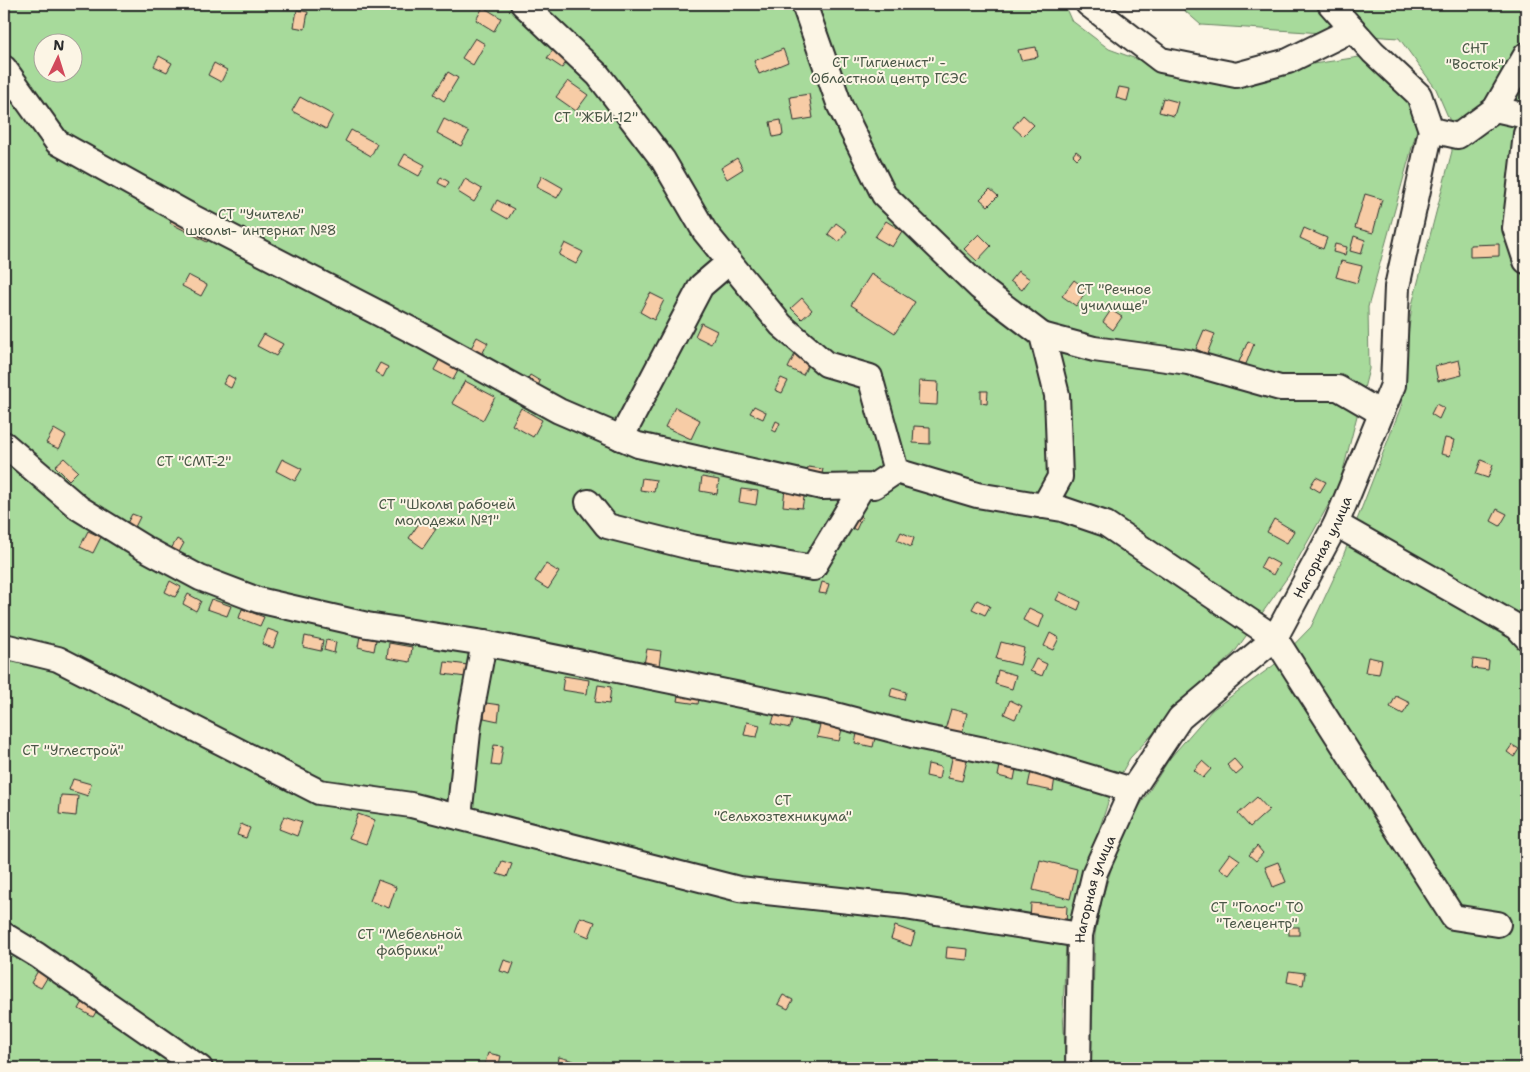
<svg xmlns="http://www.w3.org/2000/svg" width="1530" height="1072" viewBox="0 0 1530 1072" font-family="'Shantell Sans',sans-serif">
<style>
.green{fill:#a7da9b;stroke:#698263;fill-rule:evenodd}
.building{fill:#f7cca6;stroke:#2b2b2b}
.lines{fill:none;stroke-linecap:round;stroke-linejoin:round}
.minor-casing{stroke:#2b2b2b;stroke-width:28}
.minor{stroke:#fcf5e5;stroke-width:24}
.labels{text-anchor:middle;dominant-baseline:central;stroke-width:4;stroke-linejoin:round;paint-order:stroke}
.park-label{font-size:14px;fill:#4a5747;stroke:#fcf5e5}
.street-label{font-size:14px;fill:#2b2b2b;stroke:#fcf5e5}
</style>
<rect width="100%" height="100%" fill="#fcf5e5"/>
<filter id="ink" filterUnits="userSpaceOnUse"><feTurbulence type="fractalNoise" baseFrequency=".02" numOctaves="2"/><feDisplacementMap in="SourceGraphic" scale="10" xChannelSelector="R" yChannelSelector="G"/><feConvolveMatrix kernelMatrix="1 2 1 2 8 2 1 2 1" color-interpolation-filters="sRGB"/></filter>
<g filter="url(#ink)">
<g class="green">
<path d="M4 4H1064L1071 20 1109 49 1202 83 1241 84 1280 76 1313 64 1366 56 1397 85 1419 122 1368 307 1369 369 1339 486 1289 575 1234 653 1203 681 1130 758 1112 790 1081 886 1066 943 1063 1013 1066 1068H4ZM42 42H72V72H42Z"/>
<polygon points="1177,4 1526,4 1526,1068 1091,1068 1095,934 1102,899 1122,834 1170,758 1212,710 1274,665 1311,627 1338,569 1402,404 1402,382 1412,305 1452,151 1449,119 1436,89 1399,38 1201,25"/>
</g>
<g class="building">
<polygon points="483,7 501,18 494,31 476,20"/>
<polygon points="297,10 308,12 305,29 294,27"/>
<polygon points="475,38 485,44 473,65 462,58"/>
<polygon points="557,45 571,55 562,68 547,58"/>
<polygon points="1036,47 1038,57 1021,60 1018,50"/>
<polygon points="783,49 788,62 759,74 754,61"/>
<polygon points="159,56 172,63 167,72 154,66"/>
<polygon points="214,63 227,70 221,82 208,75"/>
<polygon points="448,72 458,78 444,101 434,94"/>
<polygon points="568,81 588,95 576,111 556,97"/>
<polygon points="1119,87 1130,89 1127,101 1116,98"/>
<polygon points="809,94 813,118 794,121 790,97"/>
<polygon points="300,97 333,115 326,129 292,111"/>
<polygon points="1163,98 1178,102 1174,116 1159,112"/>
<polygon points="1023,115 1034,125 1023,136 1013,127"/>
<polygon points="444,119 469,132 461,146 437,133"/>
<polygon points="781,120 783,135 773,137 770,122"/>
<polygon points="351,130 377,144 371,156 345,141"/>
<polygon points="1076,151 1081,155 1077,159 1073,155"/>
<polygon points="405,154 425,165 419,176 399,165"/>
<polygon points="737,158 743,169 727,179 721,168"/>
<polygon points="542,176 563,188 557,198 536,187"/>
<polygon points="441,177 449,182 446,187 438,183"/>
<polygon points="465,179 482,189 474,202 458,192"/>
<polygon points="990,189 998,196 988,206 980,199"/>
<polygon points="1365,194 1382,199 1373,233 1355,228"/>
<polygon points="497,200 514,209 508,219 492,210"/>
<polygon points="175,214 212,233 207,242 170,223"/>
<polygon points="886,221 902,231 892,247 875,237"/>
<polygon points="836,223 847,231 839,242 828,234"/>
<polygon points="1304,228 1327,238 1323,249 1300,238"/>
<polygon points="979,234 991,246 977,261 964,249"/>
<polygon points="1354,236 1365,240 1361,254 1350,251"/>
<polygon points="565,243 583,252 576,264 559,255"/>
<polygon points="1335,244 1347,247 1345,255 1333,252"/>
<polygon points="1499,244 1499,256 1470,257 1470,245"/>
<polygon points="1341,261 1362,266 1357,283 1336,277"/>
<polygon points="1018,271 1030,279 1022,290 1010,281"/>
<polygon points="871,274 915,302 895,333 851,305"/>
<polygon points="188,275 207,285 201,296 182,286"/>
<polygon points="1074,280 1087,290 1076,306 1062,296"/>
<polygon points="650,293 664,300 654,320 640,312"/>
<polygon points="802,298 812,310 802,319 791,308"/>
<polygon points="1111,310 1122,317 1113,330 1103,322"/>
<polygon points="701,323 717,331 711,344 695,336"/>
<polygon points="1204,330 1215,334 1207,354 1196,349"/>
<polygon points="264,334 283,344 276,356 257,346"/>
<polygon points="477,337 488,343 481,356 470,350"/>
<polygon points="1248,341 1254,344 1246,364 1239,362"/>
<polygon points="795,354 810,361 803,375 788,368"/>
<polygon points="441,357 460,367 453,380 434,370"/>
<polygon points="1459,360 1462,375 1438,381 1435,366"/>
<polygon points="380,363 388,367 383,377 375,372"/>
<polygon points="228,375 235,379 231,388 223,384"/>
<polygon points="530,375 540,381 538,386 527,380"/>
<polygon points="781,378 788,381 782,393 775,390"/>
<polygon points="465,381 495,397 483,420 452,403"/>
<polygon points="919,381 938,382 937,405 918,404"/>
<polygon points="981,391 988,391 987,404 981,403"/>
<polygon points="1436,404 1444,408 1439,419 1431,414"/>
<polygon points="754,406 766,412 763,419 750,413"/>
<polygon points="675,407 700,420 691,439 665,427"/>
<polygon points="521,408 542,420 533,437 512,425"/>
<polygon points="776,421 780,423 776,432 772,430"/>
<polygon points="914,426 930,427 930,444 913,443"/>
<polygon points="54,429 66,436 59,449 46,443"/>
<polygon points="1445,438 1454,440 1450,456 1441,454"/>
<polygon points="64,458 78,471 69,480 55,466"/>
<polygon points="282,459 302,469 295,481 276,471"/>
<polygon points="1481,460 1493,465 1488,478 1476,474"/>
<polygon points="808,467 823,469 821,478 807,476"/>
<polygon points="702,477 719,480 717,494 700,491"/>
<polygon points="1316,477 1326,482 1320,492 1310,486"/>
<polygon points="642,478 656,480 654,492 640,490"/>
<polygon points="741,489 758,491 756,505 739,502"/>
<polygon points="785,489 805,492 802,508 783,506"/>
<polygon points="1497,509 1507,514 1500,526 1491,521"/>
<polygon points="854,513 862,517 856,530 848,526"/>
<polygon points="132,514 140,517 133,531 125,527"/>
<polygon points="422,519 436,529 423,548 409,538"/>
<polygon points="1274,519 1294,531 1287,543 1267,532"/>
<polygon points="88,531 101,537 93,553 80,547"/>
<polygon points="901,532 914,538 911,547 897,540"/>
<polygon points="177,539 184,543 178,554 171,549"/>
<polygon points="1266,557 1279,564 1273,575 1260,568"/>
<polygon points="546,564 559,572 548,589 535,581"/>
<polygon points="170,581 181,587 175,597 165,592"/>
<polygon points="822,582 829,584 826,594 819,593"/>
<polygon points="1060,592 1081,602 1078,610 1056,600"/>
<polygon points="188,594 201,601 196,611 183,604"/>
<polygon points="211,599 231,606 227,616 207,609"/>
<polygon points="977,600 990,606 985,615 972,609"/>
<polygon points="1029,608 1044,615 1039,628 1023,620"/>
<polygon points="242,609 264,617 260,626 239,618"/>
<polygon points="268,629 279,633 273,648 262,644"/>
<polygon points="1050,633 1059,638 1053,650 1044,646"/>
<polygon points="305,636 323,640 321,651 303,647"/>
<polygon points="360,636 376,640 374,651 358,647"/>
<polygon points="326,640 336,642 334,653 324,650"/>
<polygon points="1001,642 1024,648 1020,665 996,659"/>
<polygon points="389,643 412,647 410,662 387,658"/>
<polygon points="647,649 661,651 659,666 644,664"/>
<polygon points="1368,657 1382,660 1379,674 1365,672"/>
<polygon points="1036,659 1047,664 1042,676 1030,671"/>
<polygon points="1473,659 1489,661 1488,670 1472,668"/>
<polygon points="445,662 468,665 466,677 443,674"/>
<polygon points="998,670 1016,675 1012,689 995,684"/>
<polygon points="564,676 589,680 587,694 562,690"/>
<polygon points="598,685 611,687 609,704 595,702"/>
<polygon points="892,688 906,692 904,700 890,696"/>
<polygon points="679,691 700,694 698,704 677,701"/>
<polygon points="1396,696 1410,703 1403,714 1390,707"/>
<polygon points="1010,700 1022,706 1015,719 1004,714"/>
<polygon points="486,703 500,705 498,721 484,718"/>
<polygon points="951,709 967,713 962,734 945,730"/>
<polygon points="775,713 793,717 790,728 772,724"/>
<polygon points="821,721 843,725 839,741 817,737"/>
<polygon points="747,722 760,725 757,737 744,735"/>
<polygon points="858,729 876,733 873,747 855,743"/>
<polygon points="494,745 503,746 500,766 491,765"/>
<polygon points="1512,745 1519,749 1514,757 1507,752"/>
<polygon points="954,749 969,752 962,781 948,778"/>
<polygon points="1234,759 1243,769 1236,775 1227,765"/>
<polygon points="1202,761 1211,769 1203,778 1194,770"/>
<polygon points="928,764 941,767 939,779 926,776"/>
<polygon points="1000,766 1016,769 1014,780 998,776"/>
<polygon points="1031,772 1055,777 1053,791 1028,786"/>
<polygon points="73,779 91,784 88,796 69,790"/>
<polygon points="61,795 78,796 76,816 59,814"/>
<polygon points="1257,797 1269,810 1250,827 1238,814"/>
<polygon points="358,814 375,820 366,844 349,838"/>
<polygon points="284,816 302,822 297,836 279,829"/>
<polygon points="241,824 250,828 246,838 237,835"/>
<polygon points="1257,846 1263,853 1256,861 1249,855"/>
<polygon points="1230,853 1240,860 1229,875 1219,868"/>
<polygon points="1040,860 1077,869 1070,899 1033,890"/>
<polygon points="502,861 512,864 507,877 497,874"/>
<polygon points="1278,862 1286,882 1273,887 1265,867"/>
<polygon points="378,880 396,887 389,908 370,901"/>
<polygon points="1031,903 1067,906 1066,924 1030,921"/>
<polygon points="580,917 595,922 589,937 575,931"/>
<polygon points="895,926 915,933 911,946 891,939"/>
<rect x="1289" y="927" width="10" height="8"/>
<polygon points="947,947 968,949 967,960 946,958"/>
<polygon points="504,960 514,963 510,974 500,971"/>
<polygon points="40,967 50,973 41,988 31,983"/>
<polygon points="1289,971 1305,973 1303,985 1287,982"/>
<polygon points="783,995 793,1000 788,1009 778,1004"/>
<polygon points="86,997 100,1005 93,1017 79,1009"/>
<polygon points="488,1053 501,1056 498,1068 484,1066"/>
<polygon points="559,1057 574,1061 572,1068 557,1068"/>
<polygon points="602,1062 617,1066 617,1068 600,1068"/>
</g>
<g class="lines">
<defs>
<g id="minor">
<polyline points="523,4 598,75 663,160 705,232 781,325 826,364 870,377 896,471 977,495 1062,509 1106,524 1275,638 1453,917 1498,924"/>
<polyline points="804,4 840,106 884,195 979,287 1042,335 1057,395 1060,477 1044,506"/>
<polyline points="1088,4 1161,60 1236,75 1288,61 1353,29"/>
<polyline points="4,68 57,142 192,217 419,334 559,411 638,445 822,487 874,486 896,471"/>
<polyline points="1495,109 1526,116"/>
<polyline points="1431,130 1458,136 1495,109 1526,55"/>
<polyline points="1526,134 1515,228 1526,261"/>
<polyline points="1042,335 1094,349 1188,362 1280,388 1338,388 1381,413"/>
<polyline points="621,438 701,286 729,262"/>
<polyline points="4,444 79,508 144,548 200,578 258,600 367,625 484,643 824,712 912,735 1032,760 1132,790"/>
<polyline points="588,502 607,526 691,547 813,568 862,487"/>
<polyline points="1336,524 1517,627 1526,637"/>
<polyline points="4,646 58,659 319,792 411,805 739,889 905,907 1080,935"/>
<polyline points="459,817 469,723 484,643"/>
<polyline points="4,935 37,955 200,1068"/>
<path id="s1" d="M1078 1068 1080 935 1095 872 1132 790 1180 718 1275 638 1336 524 1393 385 1397 287 1431 130 1419 95 1373 52 1330 4"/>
</g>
</defs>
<use href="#minor" class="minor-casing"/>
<use href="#minor" class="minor"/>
</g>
</g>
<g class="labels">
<g class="park-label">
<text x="1475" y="48">СНТ<tspan x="1475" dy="16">"Восток"</tspan></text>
<text x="889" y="62">СТ "Гигиенист" -<tspan x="889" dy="16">Областной центр ГСЭС</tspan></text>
<text x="596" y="117">СТ "ЖБИ-12"</text>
<text x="261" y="214">СТ "Учитель"<tspan x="261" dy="16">школы- интернат №8</tspan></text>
<text x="1114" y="289">СТ "Речное<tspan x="1114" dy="16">училище"</tspan></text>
<text x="194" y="461">СТ "СМТ-2"</text>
<text x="447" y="504">СТ "Школы рабочей<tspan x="447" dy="16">молодежи №1"</tspan></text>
<text x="73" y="750">СТ "Углестрой"</text>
<text x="783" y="800">СТ<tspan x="783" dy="16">"Сельхозтехникума"</tspan></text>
<text x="1257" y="907">СТ "Голос" ТО<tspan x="1257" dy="16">"Телецентр"</tspan></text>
<text x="410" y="934">СТ "Мебельной<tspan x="410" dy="16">фабрики"</tspan></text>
</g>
<g class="street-label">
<text stroke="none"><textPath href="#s1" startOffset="601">Нагорная улица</textPath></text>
<text stroke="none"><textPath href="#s1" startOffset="181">Нагорная улица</textPath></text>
</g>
</g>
<rect width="1530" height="1072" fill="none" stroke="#fcf5e5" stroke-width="20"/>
<rect x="10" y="10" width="1510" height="1052" fill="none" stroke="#2b2b2b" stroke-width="2" filter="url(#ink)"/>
<g transform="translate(58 58) rotate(4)"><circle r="24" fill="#fcf5e5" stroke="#a8a49b"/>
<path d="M0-4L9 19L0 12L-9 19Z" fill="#d1495b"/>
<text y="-8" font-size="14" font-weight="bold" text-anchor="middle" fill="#2b2b2b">N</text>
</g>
</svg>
